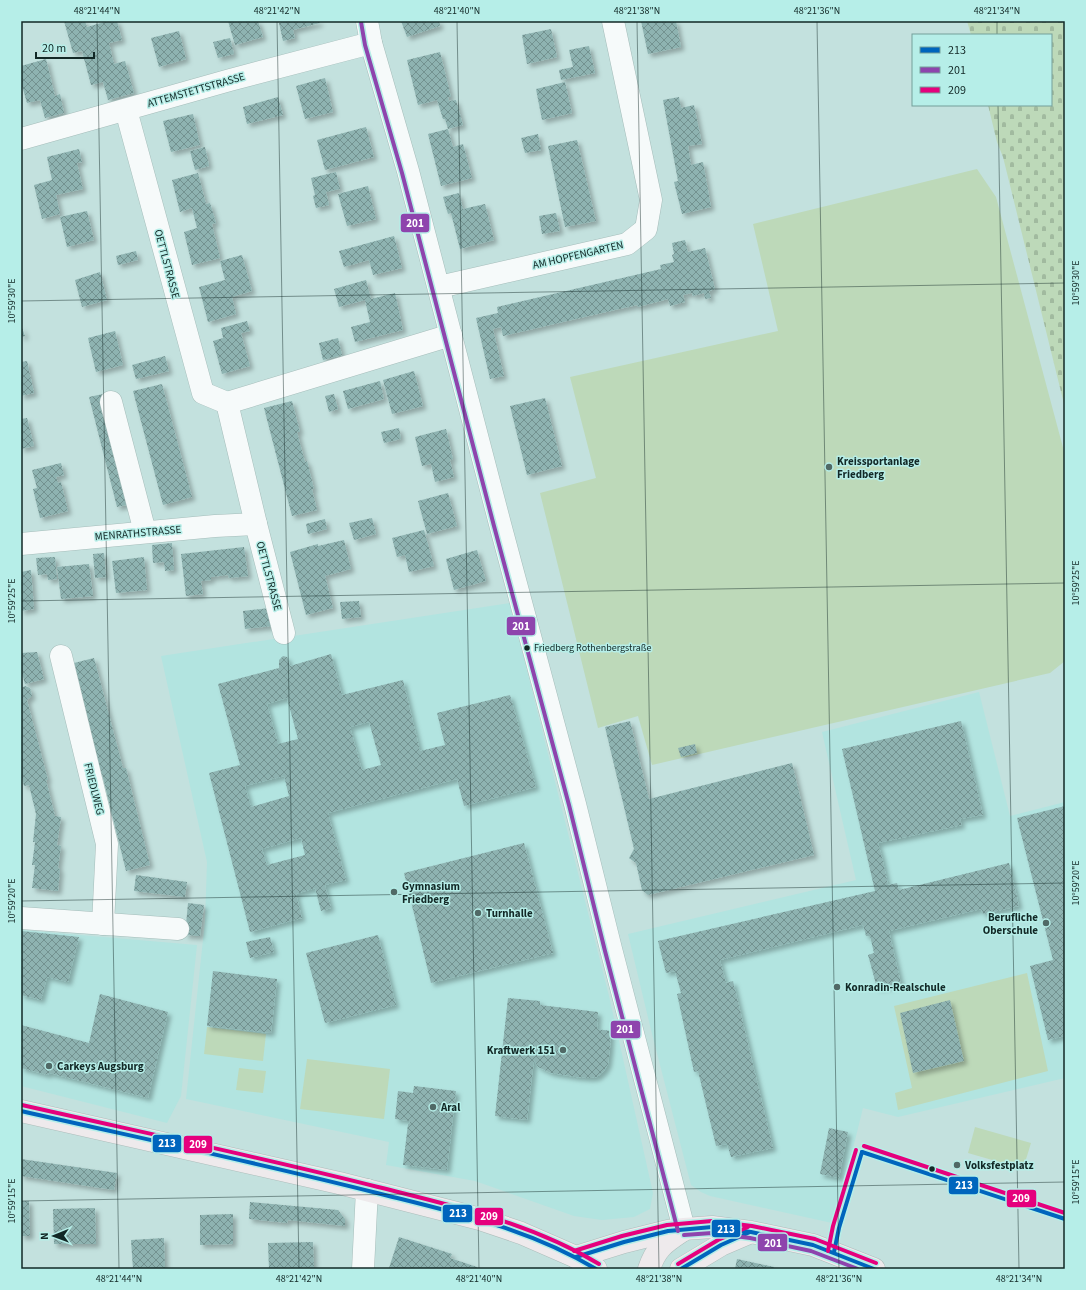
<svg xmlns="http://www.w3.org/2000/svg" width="1086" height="1290" viewBox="0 0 1086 1290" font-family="'Source Sans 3',sans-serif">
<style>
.built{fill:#b2e4e0}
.green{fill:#bdd9b9}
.cemetery{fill:url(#cemetery-stones)}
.building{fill:url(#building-cross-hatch);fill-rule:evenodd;filter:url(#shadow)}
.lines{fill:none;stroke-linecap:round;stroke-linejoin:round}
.minor-casing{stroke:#a5bdba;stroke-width:23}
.major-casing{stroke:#adbdbb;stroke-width:23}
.minor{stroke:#f6fafa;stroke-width:22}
.major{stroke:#eeeaec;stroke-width:22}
.bus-1-casing{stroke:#b6eee8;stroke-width:7}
.bus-2-casing{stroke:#b6eee8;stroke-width:7}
.bus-3-casing{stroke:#b6eee8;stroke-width:7}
.bus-1{stroke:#0065bd;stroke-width:4}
.bus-2{stroke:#8e44ad;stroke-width:4}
.bus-3{stroke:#e5007d;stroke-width:4}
.ticks{fill:none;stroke:#122826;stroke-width:1;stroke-opacity:0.45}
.poi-dot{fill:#506966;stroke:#b6eee8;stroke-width:1.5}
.bus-dot{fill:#122826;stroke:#b6eee8;stroke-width:1.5}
.labels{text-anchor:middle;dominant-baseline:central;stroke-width:3;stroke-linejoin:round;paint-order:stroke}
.bus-label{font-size:10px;fill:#122826;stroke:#b6eee8;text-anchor:start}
.street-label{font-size:11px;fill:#122826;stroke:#b6eee8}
.poi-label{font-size:11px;font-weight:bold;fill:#122826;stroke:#b6eee8;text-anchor:start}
.line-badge{stroke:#b6eee8;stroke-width:1.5}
.badge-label{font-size:11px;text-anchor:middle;font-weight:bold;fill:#fff}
.neatline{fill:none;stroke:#122826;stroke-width:1.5}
.ticks-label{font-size:10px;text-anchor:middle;fill:#122826}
</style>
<defs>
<pattern id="cemetery-stones" width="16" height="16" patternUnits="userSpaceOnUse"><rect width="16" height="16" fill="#bdd9b9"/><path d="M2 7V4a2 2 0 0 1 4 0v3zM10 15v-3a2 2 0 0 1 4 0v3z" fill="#a1ba9f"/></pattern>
<pattern id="building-cross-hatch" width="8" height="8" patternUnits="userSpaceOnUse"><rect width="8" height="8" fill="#8eb3b1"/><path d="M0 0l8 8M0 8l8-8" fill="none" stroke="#739290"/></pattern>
<filter id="shadow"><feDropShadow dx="3.5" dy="3.5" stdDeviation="2" flood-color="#0004"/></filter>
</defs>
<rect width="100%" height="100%" fill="#c3e1de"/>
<g class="built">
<polygon points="510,603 609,996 653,1193 650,1209 634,1217 602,1220 574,1216 475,1181 386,1165 389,1142 186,1099 205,921 207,862 161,656"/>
<polygon points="979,692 1010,816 1065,802 1065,1078 898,1117 863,1108 837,1213 832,1223 710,1196 701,1192 691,1185 651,1030 628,934 856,880 822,732"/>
<polygon points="21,930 197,945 181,1096 167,1123 21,1086"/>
</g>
<g class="green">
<polygon points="977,169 996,197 1065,455 1065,661 1050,673 652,765 638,716 598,728 540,493 596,478 570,377 778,331 753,224"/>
<polygon points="1027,973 1048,1071 898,1110 895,1093 912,1088 894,1006"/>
<polygon points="207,1027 266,1034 263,1061 204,1054"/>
<polygon points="307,1059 390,1069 384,1119 300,1109"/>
<polygon points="239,1068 266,1071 263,1093 236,1090"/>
<polygon points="975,1127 1031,1143 1023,1169 968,1153"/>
</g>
<polygon class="cemetery" points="967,21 1065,21 1065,408 1003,157 997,142 988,105 1051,105 1051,35 971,35"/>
<g class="building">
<polygon points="64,21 85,21 87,27 108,21 117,21 122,40 109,43 114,64 125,61 134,93 108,100 103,82 91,85 82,51 73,53"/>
<polygon points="228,21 258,21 263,37 235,45"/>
<polygon points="287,21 319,21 320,23 293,30 295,38 283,41 279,23"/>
<polygon points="401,21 439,21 440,26 407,37"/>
<polygon points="641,21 676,21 681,47 648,54"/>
<polygon points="551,29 557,57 527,64 522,35"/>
<polygon points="179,31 186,59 159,67 151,38"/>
<polygon points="230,38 234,54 218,58 213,42"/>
<polygon points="589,46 595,73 561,80 559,70 573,67 569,50"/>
<polygon points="440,52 451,97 448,97 449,101 456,100 463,125 448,129 445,119 443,119 437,100 418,105 407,60"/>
<polygon points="46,59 55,96 60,94 64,113 45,118 40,100 27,103 21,82 21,66"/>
<polygon points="325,78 333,112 305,119 296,86"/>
<polygon points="565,82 572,113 542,120 536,89"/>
<polygon points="278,97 283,115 247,124 243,107"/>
<polygon points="679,97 681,108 694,105 702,144 688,146 691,165 703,162 711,207 682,214 674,182 678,181 663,100"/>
<polygon points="193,114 200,145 171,152 163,121"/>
<polygon points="366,127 374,157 325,170 317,140"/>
<polygon points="448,129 453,147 463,144 472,178 441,186 428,134"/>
<polygon points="538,134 541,150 525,153 521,138"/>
<polygon points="577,140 596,221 565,227 548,146"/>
<polygon points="205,147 209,166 195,170 190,151"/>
<polygon points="79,149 82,162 77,163 83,189 56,195 60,214 42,219 34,185 52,180 47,157"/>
<polygon points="336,172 340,189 326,192 329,205 316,208 313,196 315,195 311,178"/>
<polygon points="198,173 206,204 210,203 216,223 212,224 220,258 192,265 184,232 197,228 192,208 180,212 172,180"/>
<polygon points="368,186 376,219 347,226 338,194"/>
<polygon points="459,193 463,209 485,204 494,240 460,249 451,213 448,214 443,197"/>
<polygon points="87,211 94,240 67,247 60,217"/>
<polygon points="556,213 560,231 542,234 539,216"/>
<polygon points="394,236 402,268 373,275 369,260 344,267 339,251"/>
<polygon points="685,240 688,252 705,248 715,289 709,291 711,298 705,299 704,293 693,296 692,293 683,295 685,302 670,306 668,299 638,307 637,305 580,318 503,336 501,327 493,329 504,376 490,379 476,318 498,313 497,307 661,269 660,265 674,262 672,255 674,254 672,243"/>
<polygon points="136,251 138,260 118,265 116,256"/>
<polygon points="242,255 252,291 232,297 236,314 208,322 199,287 225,280 220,261"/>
<polygon points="100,272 107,300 82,307 75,280"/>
<polygon points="366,280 371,299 395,293 403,330 355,342 351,327 370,322 365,300 339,307 334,289"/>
<polygon points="247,321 250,331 241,333 250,366 222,374 213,341 223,338 221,328"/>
<polygon points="21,325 25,336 21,337"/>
<polygon points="115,331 123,365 96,372 88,338"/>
<polygon points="338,338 342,355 323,360 319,343"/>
<polygon points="165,356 169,371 136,379 132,365"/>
<polygon points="27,361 34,393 21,396 21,362"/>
<polygon points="414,371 423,406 392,414 383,380"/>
<polygon points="380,381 384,399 348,409 343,391"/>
<polygon points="162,384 192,497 163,505 133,391"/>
<polygon points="103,394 131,504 117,507 89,397"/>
<polygon points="334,394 338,409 329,412 325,396"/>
<polygon points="545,398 562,466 527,475 510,406"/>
<polygon points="292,401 300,432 297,432 305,462 307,461 314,489 312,489 317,510 292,516 264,408"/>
<polygon points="27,418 34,446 21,449 21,419"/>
<polygon points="399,428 401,439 384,443 381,432"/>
<polygon points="446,429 453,459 450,460 454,477 435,482 431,464 422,466 415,437"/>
<polygon points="61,463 64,475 56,477 58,483 61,482 68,511 40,518 33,489 37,488 32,470"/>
<polygon points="448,493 457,526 427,534 418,501"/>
<polygon points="372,518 376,534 354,540 349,523"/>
<polygon points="325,519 327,529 308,534 306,524"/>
<polygon points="424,530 434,566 409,572 405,555 397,557 392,538"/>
<polygon points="344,540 351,569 325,576 333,608 306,615 290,552 318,544 318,546"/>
<polygon points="172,543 174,570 165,571 164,562 153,563 152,545"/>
<polygon points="244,547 248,576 229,578 228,575 211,577 211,580 201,581 203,594 186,596 181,554"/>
<polygon points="477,550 486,581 454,590 446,559"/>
<polygon points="104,553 106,577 95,578 93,554"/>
<polygon points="55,557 57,579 48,580 47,574 38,575 36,558"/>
<polygon points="144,557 147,590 116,593 112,561"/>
<polygon points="89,564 93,596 61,599 57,567"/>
<polygon points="31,570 34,609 21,611 21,572"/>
<polygon points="359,601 361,617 342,619 340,602"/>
<polygon points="270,608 272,626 245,629 243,611"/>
<polygon points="37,652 44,679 25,684 21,670 21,653"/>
<path d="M331 654 342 695 403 680 420 751 445 745 437 713 510 695 536 787 464 806 457 779 328 813 346 880 325 885 331 908 321 911 315 888 296 894 302 918 250 932 209 773 240 765 218 684 279 668V660L283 656 287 657 288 659 290 666ZM287 698 298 739 278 744 267 704ZM369 722 381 765 362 770 350 727ZM284 776 289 796 251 807 245 786ZM301 838 305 855 267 865 262 849Z"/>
<polygon points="94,658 123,768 126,768 150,865 126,871 102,774 99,775 70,664"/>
<polygon points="25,686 30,688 32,696 27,700 48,780 46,780 55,816 61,817 57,845 61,846 58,868 60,869 58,891 32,888 35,865 32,865 35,842 33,842 36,814 29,785 24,786 21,773 21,688"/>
<polygon points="630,721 649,799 792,763 814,855 648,895 642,890 636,863 629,858 634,849 605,727"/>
<polygon points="961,721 983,815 960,819 962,825 878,843 882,857 888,885 897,883 899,890 1009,863 1019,906 983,914 981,909 889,931 901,984 877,988 868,955 874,953 870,936 866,936 863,925 720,960 726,983 733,981 773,1148 731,1157 727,1144 716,1146 698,1071 694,1072 677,994 681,993 675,971 666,973 658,941 875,891 842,749"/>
<polygon points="695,744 697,753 681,757 678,748"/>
<polygon points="1065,806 1065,1036 1048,1040 1030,966 1053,960 1017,818"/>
<polygon points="524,843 553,953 431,983 404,873"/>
<polygon points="136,875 187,882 185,897 134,891"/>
<polygon points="188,903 204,905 200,936 185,935"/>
<polygon points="21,931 79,937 68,982 47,977 41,1000 21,995"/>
<polygon points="378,935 396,1005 325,1023 306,953"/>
<polygon points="270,937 274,952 250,958 246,942"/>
<polygon points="213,971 277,979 271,1033 207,1026"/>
<polygon points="100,994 168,1012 148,1098 49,1073 48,1075 21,1068 21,1049 23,1043 21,1042 21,1025 89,1043"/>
<polygon points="508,998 540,1001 540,1005 598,1012 597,1029 611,1031 610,1048 608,1064 604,1071 597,1077 590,1078 576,1077 551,1073 538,1067 534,1060 527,1120 495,1116"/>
<polygon points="950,1000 964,1061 913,1073 900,1013"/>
<polygon points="414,1086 456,1091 447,1170 403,1165 408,1124 409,1124 410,1121 395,1119 398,1091 413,1093"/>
<polygon points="829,1128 848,1132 839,1178 820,1174"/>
<polygon points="21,1159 117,1173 114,1190 21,1176"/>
<polygon points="21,1201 29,1201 30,1236 21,1236"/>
<polygon points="250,1202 338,1210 345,1219 345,1226 288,1220 287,1223 249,1219"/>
<polygon points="95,1208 96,1244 54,1244 53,1209"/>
<polygon points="233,1214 233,1244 200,1245 200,1215"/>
<polygon points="399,1237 452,1254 450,1258 477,1267 476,1269 392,1269 389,1268"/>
<polygon points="164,1238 165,1269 133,1269 131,1240"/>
<polygon points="313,1242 314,1269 269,1269 268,1243"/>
<polygon points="737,1259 774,1267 774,1269 735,1269"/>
</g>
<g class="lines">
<defs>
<g id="minor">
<polyline points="367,21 371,43 408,171 500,524 575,804 611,949 684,1229"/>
<polyline points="126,110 203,393 227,403 256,524 284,633"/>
<polyline points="21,139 230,80 371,43"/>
<polyline points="439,287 627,244 646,229 651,200 613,21"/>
<polyline points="111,402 145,532"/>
<polyline points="227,403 451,335"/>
<polyline points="21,544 215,526 256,524"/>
<polyline points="61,656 107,844 103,924"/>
<polyline points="21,918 178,929"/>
<polyline points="363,1269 367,1190"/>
</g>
<g id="major">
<polyline points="21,1111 339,1183 480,1219 521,1233 576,1257 596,1269"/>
<polyline points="576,1257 624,1242 668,1231 684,1229 712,1227 751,1232 813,1245 874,1269"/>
<path d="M649 1269C656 1248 664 1243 682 1231"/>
<polyline points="681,1269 721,1245 749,1233"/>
</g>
</defs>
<use href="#minor" class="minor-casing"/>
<use href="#major" class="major-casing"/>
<use href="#minor" class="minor"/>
<use href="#major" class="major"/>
<defs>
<g id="bus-1">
<path d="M21 1111C140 1138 259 1163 377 1193 453 1212 528 1228 596 1269"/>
<polyline points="862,1152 1065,1219"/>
<polyline points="834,1252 839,1228 862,1152"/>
<polyline points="576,1257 624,1242 668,1231 712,1227 751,1232 813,1245 874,1269"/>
<polyline points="681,1269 721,1245 750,1232"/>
</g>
<g id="bus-2">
<polyline points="361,22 365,45 402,173 494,526 569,805 605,951 678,1231"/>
<polyline points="684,1235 712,1233 750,1238 811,1251 858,1269"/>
</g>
<g id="bus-3">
<path d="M22 1105C141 1132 260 1157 378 1187 454 1206 531 1223 599 1264"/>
<polyline points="864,1146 1065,1213"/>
<polyline points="574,1251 622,1236 667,1225 712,1221 752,1226 815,1239 876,1263"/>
<polyline points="828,1251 833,1226 856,1150"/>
<polyline points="678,1264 718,1240 748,1227"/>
</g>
</defs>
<use href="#bus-1" class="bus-1-casing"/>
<use href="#bus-2" class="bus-2-casing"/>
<use href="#bus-3" class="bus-3-casing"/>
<use href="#bus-1" class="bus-1"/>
<use href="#bus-2" class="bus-2"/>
<use href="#bus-3" class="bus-3"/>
</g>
<path class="ticks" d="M97 21 119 1269M277 21 299 1269M457 21 479 1269M637 21 659 1269M817 21 839 1269M997 21V35M998 105 1019 1269M21 301 1065 283M21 601 1065 583M21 901 1065 883M21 1201 1065 1182"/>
<g class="poi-dot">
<circle cx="829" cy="467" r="4"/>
<circle cx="394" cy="892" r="4"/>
<circle cx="478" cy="913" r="4"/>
<circle cx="1046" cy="923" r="4"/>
<circle cx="837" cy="987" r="4"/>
<circle cx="563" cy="1050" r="4"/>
<circle cx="49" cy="1066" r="4"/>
<circle cx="433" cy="1107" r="4"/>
<circle cx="957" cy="1165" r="4"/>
</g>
<g class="bus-dot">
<circle cx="527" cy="648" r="3.5"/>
<circle cx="932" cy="1169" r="3.5"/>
</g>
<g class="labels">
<g class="bus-label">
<text x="534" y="648">Friedberg Rothenbergstraße</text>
</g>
<g class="street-label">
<text transform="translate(196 90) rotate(-16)">ATTEMSTETTSTRASSE</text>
<text transform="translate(578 255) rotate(-13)">AM HOPFENGARTEN</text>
<text transform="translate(167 264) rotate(75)">OETTLSTRASSE</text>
<text transform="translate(138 533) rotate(-5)">MENRATHSTRASSE</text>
<text transform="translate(269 576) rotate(75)">OETTLSTRASSE</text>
<text transform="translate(94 789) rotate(76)">FRIEDLWEG</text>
</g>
<g class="poi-label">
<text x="837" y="461">Kreissportanlage<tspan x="837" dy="13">Friedberg</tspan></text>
<text x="402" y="886">Gymnasium<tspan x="402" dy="13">Friedberg</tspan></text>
<text x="486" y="913">Turnhalle</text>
<text x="1038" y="917" text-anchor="end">Berufliche<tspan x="1038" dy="13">Oberschule</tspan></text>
<text x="845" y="987">Konradin-Realschule</text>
<text x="555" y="1050" text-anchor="end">Kraftwerk 151</text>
<text x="57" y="1066">Carkeys Augsburg</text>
<text x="441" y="1107">Aral</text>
<text x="965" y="1165">Volksfestplatz</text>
</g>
</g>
<g class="line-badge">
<rect x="400" y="213" width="30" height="20" rx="4" fill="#8e44ad"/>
<rect x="506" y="616" width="30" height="20" rx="4" fill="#8e44ad"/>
<rect x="610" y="1020" width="31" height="19" rx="4" fill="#8e44ad"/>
<rect x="152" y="1134" width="30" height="19" rx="4" fill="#0065bd"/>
<rect x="183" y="1135" width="30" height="19" rx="4" fill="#e5007d"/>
<rect x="948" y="1176" width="31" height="19" rx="4" fill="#0065bd"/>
<rect x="1006" y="1189" width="31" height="19" rx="4" fill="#e5007d"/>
<rect x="442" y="1204" width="31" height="19" rx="4" fill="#0065bd"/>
<rect x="474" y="1207" width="30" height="19" rx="4" fill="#e5007d"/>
<rect x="711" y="1219" width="30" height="19" rx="4" fill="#0065bd"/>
<rect x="757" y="1233" width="31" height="19" rx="4" fill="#8e44ad"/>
</g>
<g class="badge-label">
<text x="415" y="227">201</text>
<text x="521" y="630">201</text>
<text x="625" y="1033">201</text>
<text x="167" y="1147">213</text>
<text x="198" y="1148">209</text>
<text x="964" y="1189">213</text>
<text x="1021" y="1202">209</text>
<text x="458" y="1217">213</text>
<text x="489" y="1220">209</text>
<text x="726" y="1233">213</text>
<text x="773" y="1247">201</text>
</g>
<rect width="1086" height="1290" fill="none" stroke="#b6eee8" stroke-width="44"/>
<rect x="912" y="34" width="140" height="72" fill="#b6eee8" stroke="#749f9a"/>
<rect x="920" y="47" width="20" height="6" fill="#0065bd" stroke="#749f9a"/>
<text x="948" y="54" font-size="12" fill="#122826">213</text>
<rect x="920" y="67" width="20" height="6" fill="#8e44ad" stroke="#749f9a"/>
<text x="948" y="74" font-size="12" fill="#122826">201</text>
<rect x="920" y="87" width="20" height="6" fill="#e5007d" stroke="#749f9a"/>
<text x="948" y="94" font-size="12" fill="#122826">209</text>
<g transform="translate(54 1236) rotate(269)" stroke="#b6eee8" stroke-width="3" paint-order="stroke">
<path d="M0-3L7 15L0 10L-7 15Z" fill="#122826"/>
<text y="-6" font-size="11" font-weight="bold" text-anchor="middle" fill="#122826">N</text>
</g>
<path d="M36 52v6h58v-6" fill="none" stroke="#122826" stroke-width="2"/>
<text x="42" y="52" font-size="12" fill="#122826" stroke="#b6eee8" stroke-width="3" paint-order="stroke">20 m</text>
<rect x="22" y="22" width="1042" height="1246" class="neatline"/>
<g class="ticks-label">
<text x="97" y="14">48°21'44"N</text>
<text x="277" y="14">48°21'42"N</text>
<text x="457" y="14">48°21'40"N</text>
<text x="637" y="14">48°21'38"N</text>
<text x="817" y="14">48°21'36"N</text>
<text x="997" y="14">48°21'34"N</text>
<text transform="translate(1075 283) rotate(-90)" y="4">10°59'30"E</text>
<text transform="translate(11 301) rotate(-90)" y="4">10°59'30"E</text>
<text transform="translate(1075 583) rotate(-90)" y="4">10°59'25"E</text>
<text transform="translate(11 601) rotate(-90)" y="4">10°59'25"E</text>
<text transform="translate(1075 883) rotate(-90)" y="4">10°59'20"E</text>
<text transform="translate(11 901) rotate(-90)" y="4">10°59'20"E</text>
<text transform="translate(1075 1182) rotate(-90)" y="4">10°59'15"E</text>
<text transform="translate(11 1201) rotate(-90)" y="4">10°59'15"E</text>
<text x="119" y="1282">48°21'44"N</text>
<text x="299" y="1282">48°21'42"N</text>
<text x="479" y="1282">48°21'40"N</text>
<text x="659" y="1282">48°21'38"N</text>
<text x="839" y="1282">48°21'36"N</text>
<text x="1019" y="1282">48°21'34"N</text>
</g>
</svg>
